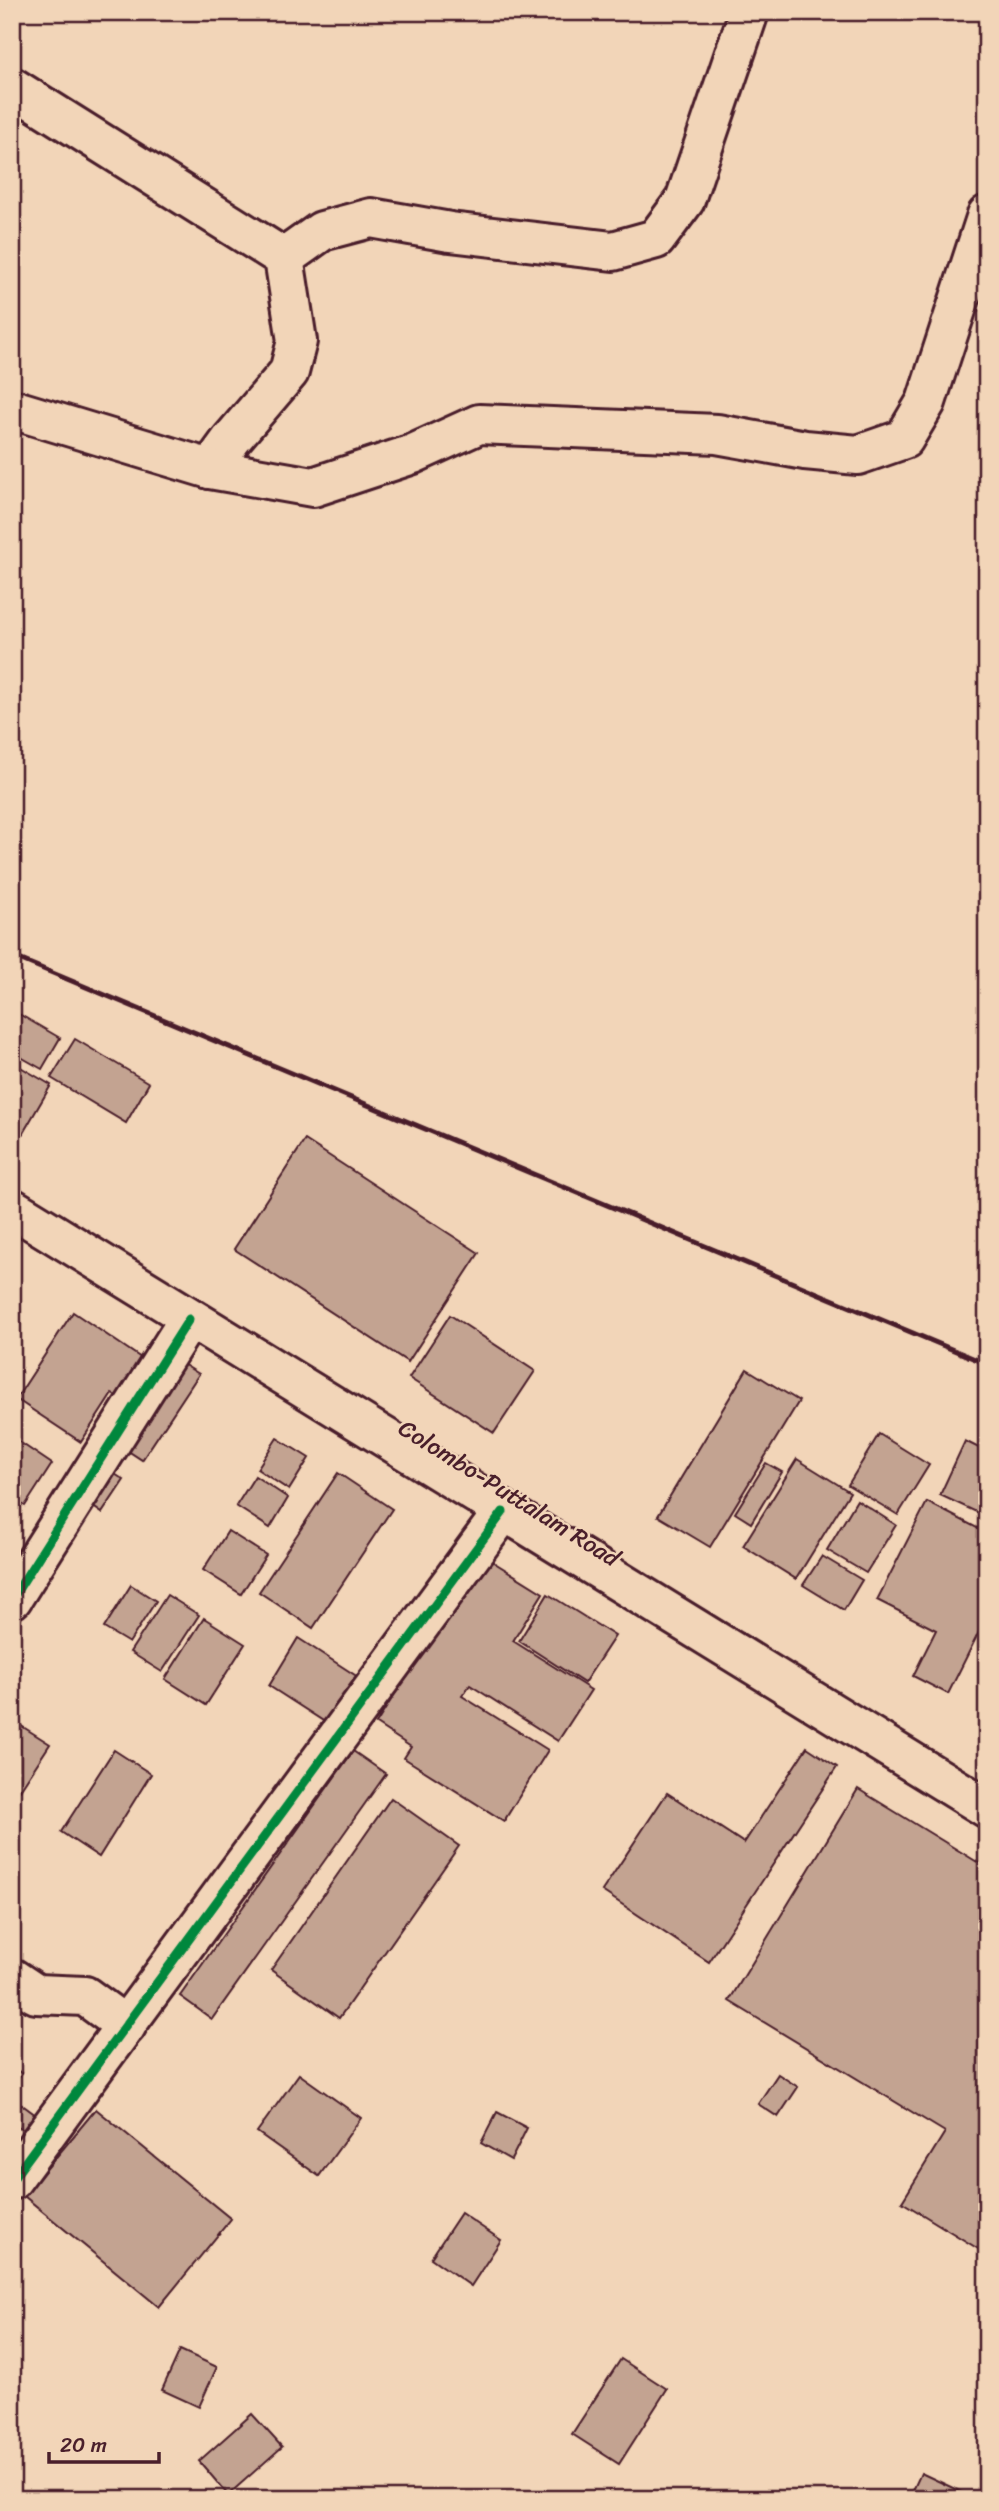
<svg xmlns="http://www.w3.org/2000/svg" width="999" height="2511" viewBox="0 0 999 2511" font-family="Sriracha,sans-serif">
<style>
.building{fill:#c3a391;stroke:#4a1f2b;stroke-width:2}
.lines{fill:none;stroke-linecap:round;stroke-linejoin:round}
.minor-casing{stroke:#4a1f2b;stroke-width:44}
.highway-casing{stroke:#4a1f2b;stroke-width:44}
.minor{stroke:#f2d5b8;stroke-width:38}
.highway{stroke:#f2d5b8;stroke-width:38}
.rail{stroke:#4a1f2b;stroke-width:5}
.cycleway-casing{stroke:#f2d5b8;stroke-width:13}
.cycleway{stroke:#00873e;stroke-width:9}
.labels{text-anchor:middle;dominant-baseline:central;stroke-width:5;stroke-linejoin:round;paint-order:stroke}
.street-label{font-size:24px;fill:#4a1f2b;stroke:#f2d5b8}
</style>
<rect width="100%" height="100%" fill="#f2d5b8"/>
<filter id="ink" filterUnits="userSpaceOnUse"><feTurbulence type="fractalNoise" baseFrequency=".0143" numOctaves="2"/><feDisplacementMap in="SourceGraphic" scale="14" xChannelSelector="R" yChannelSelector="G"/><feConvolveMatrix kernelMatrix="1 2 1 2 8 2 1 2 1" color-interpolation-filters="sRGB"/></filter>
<g filter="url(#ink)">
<g class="building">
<polygon points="12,1010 60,1038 42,1069 12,1052"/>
<polygon points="75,1039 149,1083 126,1123 51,1078"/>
<polygon points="12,1062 51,1085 19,1140 12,1137"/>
<polygon points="305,1140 479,1253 408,1362 234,1249"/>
<polygon points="73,1312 141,1358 116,1396 112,1394 81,1442 16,1399"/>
<polygon points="450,1315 535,1371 494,1433 409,1378"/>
<polygon points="170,1356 199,1374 142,1460 113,1441"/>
<polygon points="747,1369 799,1401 710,1547 658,1516"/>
<polygon points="879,1434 929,1465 898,1515 848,1485"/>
<polygon points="12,1437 52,1464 25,1506 12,1498"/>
<polygon points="277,1438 309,1458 289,1490 257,1469"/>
<polygon points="965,1441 987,1452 987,1517 940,1495"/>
<polygon points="797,1459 850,1492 796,1579 743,1546"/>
<polygon points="766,1463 782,1472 751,1523 735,1513"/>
<polygon points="107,1469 124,1480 102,1513 85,1501"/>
<polygon points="338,1473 392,1509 313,1628 259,1592"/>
<polygon points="255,1476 288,1498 270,1528 236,1506"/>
<polygon points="857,1500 896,1525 866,1573 827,1550"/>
<polygon points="927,1502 987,1533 987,1616 948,1694 913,1676 936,1630 877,1600"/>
<polygon points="228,1531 266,1555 241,1594 203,1570"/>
<polygon points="482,1555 543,1593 513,1641 591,1690 558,1741 470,1685 462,1696 548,1750 504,1821 404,1758 411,1747 376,1724"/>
<polygon points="822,1556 862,1580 844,1610 803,1585"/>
<polygon points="131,1585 156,1601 129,1643 104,1628"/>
<polygon points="548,1594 615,1636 584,1683 519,1641"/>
<polygon points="167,1595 199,1615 162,1672 130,1652"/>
<polygon points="204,1618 245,1644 206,1705 165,1679"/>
<polygon points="298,1638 358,1677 328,1724 269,1686"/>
<polygon points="12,1720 50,1744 20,1790 12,1785"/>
<polygon points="807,1747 837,1767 709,1962 602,1891 667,1793 744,1843"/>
<polygon points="114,1750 151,1774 99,1857 61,1832"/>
<polygon points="353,1751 386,1774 212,2019 180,1996"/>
<polygon points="858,1789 987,1868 985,2253 902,2202 945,2132 729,2001"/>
<polygon points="391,1798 459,1846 339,2018 271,1970"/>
<polygon points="12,2066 22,2074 12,2087"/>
<polygon points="299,2074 361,2118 319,2176 257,2132"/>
<polygon points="778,2074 798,2087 778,2117 758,2104"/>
<polygon points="17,2101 44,2121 32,2136 12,2122 12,2107"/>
<polygon points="96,2109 231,2219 159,2307 24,2196"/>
<polygon points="497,2112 527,2128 511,2160 481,2143"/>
<polygon points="461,2213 501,2240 471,2286 431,2258"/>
<polygon points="180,2350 217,2367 199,2407 162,2390"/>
<polygon points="621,2359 667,2389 619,2464 572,2434"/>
<polygon points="252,2414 282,2447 228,2495 199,2461"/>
<polygon points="921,2473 968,2495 966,2499 909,2499"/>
</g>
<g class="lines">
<defs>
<g id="minor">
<polyline points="12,87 284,258 297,341 289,372 231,440 210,469"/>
<polyline points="284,258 322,231 371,218 450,232 613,251 656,239 685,200 749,12"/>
<polyline points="12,409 210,469 313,487 413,454 479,424 717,434 805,450 858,455 904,439 926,402 987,215"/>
<polyline points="12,1599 189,1319"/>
<polyline points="12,1978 36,1994 85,1996 126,2026"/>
<polyline points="12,2180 503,1512"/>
</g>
<polyline id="highway" points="12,1208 987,1808"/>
</defs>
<use href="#minor" class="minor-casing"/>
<use href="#highway" class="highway-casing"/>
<use href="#minor" class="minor"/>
<use href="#highway" class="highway"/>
<polyline class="rail" points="12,956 987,1364"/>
<defs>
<g id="cycleway">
<polyline points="12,1599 189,1319"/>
<polyline points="12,2180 503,1512"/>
</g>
</defs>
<use href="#cycleway" class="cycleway-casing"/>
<use href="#cycleway" class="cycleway"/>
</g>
</g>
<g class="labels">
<g class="street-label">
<text transform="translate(509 1493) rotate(32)">Colombo-Puttalam Road</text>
</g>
</g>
<rect width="999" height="2511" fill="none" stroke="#f2d5b8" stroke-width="42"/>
<rect x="21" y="21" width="957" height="2469" fill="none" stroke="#4a1f2b" stroke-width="2.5" filter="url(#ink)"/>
<path d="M49 2452v10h110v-10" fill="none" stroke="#4a1f2b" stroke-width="3.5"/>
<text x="60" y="2452" font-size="21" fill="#4a1f2b" stroke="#f2d5b8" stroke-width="5" paint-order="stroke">20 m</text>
</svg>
